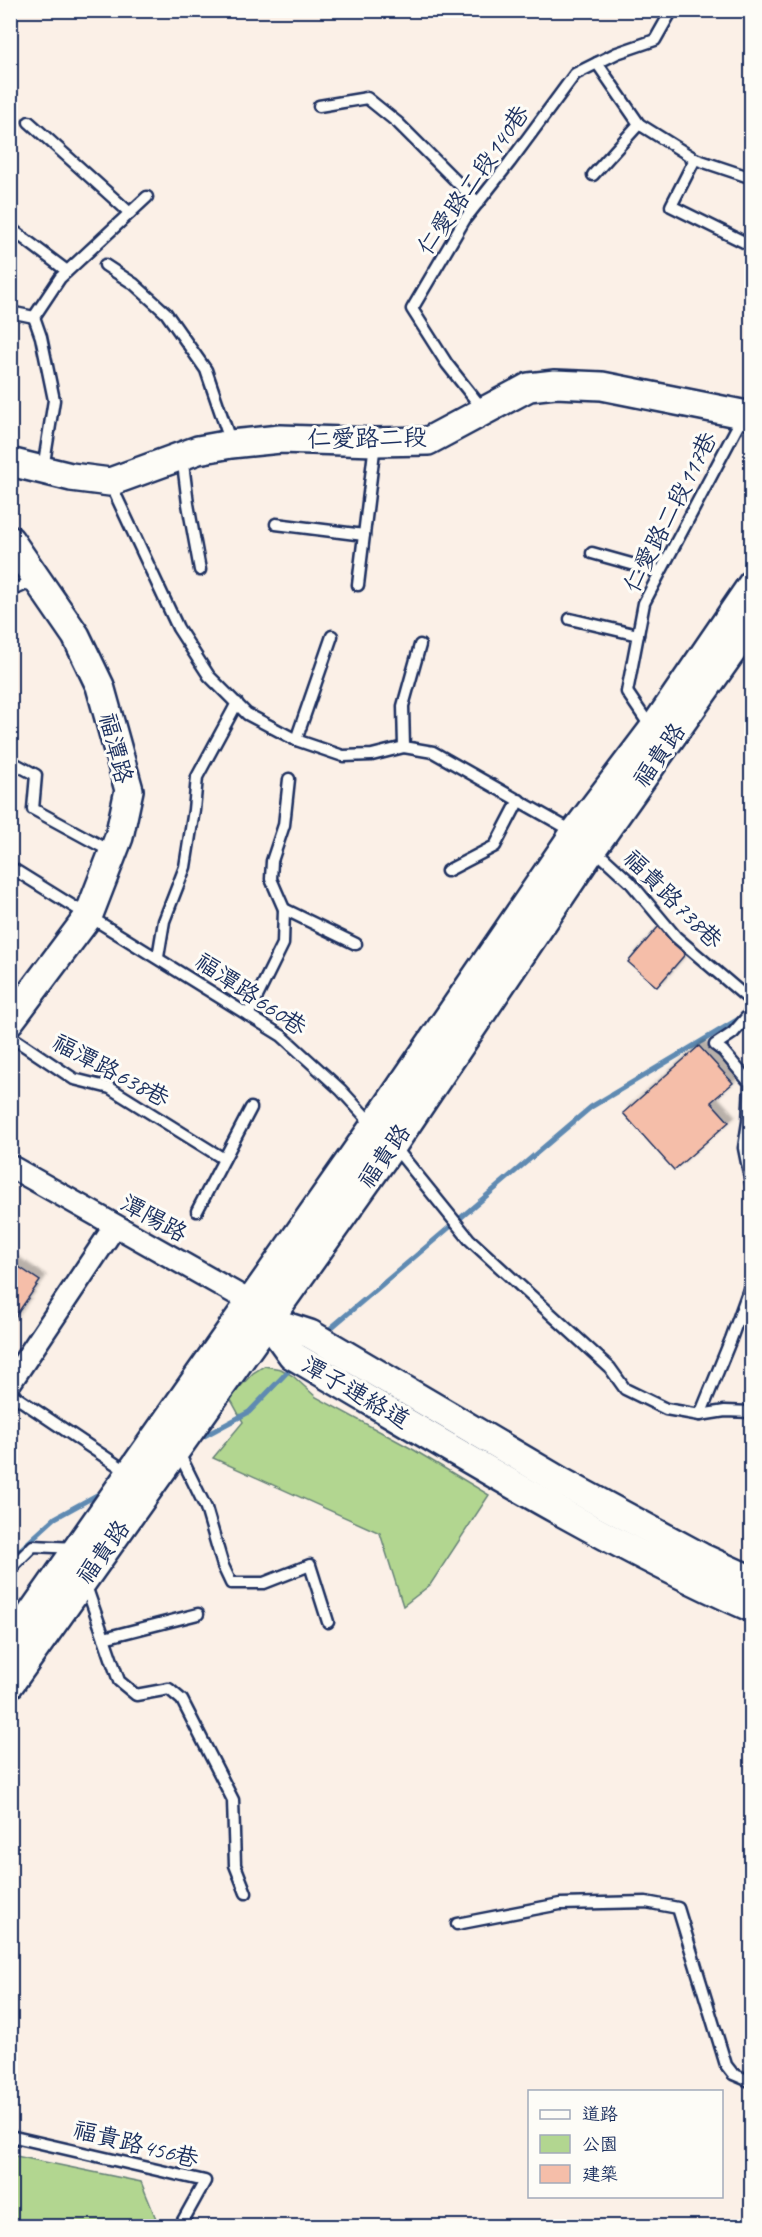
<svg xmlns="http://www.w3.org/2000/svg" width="762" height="2237" viewBox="0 0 762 2237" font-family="Caveat,'LXGW WenKai TC',sans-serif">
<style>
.green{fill:#b2d690;stroke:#668277;stroke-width:1.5}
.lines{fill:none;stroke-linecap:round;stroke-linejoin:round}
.stream{stroke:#5e8ab2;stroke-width:5}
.building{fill:#f5bea9;stroke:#1b2f5e;stroke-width:1.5;filter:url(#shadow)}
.service-casing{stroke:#1b2f5e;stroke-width:15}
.minor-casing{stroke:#1b2f5e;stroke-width:26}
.tertiary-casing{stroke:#1b2f5e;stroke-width:32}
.service{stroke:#fdfcf7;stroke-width:10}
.minor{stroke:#fdfcf7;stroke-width:21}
.tertiary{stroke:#fdfcf7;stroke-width:27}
.labels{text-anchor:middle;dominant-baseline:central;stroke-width:6;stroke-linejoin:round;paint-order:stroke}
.street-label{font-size:24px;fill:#1b2f5e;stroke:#fdfcf7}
</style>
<defs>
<filter id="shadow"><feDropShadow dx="5.5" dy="-5.5" stdDeviation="1.5" flood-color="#0004"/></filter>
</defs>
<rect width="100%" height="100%" fill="#fbf0e7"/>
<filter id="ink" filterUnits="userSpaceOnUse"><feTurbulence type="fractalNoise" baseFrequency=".0167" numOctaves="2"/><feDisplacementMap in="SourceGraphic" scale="12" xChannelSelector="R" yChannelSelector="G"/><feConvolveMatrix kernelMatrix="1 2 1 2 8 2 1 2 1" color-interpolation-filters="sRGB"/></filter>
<g filter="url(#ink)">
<g class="green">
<polygon points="264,1366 281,1369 293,1376 316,1397 414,1450 489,1495 430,1585 403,1606 380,1533 213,1458 243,1422 230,1398 253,1373"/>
<polygon points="11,2155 141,2182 159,2226 11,2226"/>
</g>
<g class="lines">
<g class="stream">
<polyline points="325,1333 591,1107 742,1017"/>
<polyline points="195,1441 249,1412 294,1365"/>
<polyline points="10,1559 55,1518 106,1490"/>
</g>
</g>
<g class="building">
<polygon points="659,926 688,951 657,987 628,962"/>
<polygon points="699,1046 733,1083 711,1102 729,1122 674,1170 623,1113"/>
<polygon points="10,1261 40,1281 10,1324"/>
</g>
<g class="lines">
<defs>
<g id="service">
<polyline points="597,63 639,124 695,159 752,178"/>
<polyline points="319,106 367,98 398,123 478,203"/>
<polyline points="29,122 130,213"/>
<polyline points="695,159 671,206 752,246"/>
<polyline points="593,175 639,124"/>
<polyline points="10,228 67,271"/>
<polyline points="105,265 134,284 166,313 206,370 231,443"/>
<polyline points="10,312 34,317"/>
<polyline points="485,412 447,364 412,309 465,219 510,162 575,74 617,53 655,40 672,10"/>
<polyline points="182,455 188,504 200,570"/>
<polyline points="43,469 54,400 41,337 34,317 60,278 147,197"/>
<polyline points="110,483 178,628 209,676 247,714 296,740 343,756 372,755 404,747 433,752 574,832"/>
<polyline points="276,524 364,535"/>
<polyline points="592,553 660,572"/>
<polyline points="358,585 375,443"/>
<polyline points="10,591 38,579"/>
<polyline points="570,619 638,635"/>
<polyline points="652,729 627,692 644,603 743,416"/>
<polyline points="296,740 332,636"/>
<polyline points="404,747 403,706 420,645"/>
<polyline points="10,761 36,775 33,809 112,852"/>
<polyline points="593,848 630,882 676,937 752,1002"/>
<polyline points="10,867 282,1036 341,1090 374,1126"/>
<polyline points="447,871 495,846 519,800"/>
<polyline points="284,909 356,944"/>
<polyline points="158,957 164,921 185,867 194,810 197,777 237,703"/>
<polyline points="752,1011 733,1033 715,1045 723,1051 750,1083 748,1122 744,1148 752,1188"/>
<polyline points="248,1015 283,944 284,909 271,879 272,861 284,825 289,779"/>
<polyline points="10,1036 74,1079 110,1088 224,1159"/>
<polyline points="393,1145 469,1239 610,1368 625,1389 666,1409 700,1415 725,1411 752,1412"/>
<polyline points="197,1211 251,1108"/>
<polyline points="10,1393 129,1473"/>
<polyline points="700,1415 731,1339 752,1281"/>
<polyline points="178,1451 206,1508 223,1566 231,1583 264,1583 310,1565 328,1622"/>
<polyline points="10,1569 33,1546 76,1548"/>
<polyline points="85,1583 119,1681 136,1695 169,1689 182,1700 233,1800 235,1865 246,1893"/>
<polyline points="104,1638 198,1614"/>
<polyline points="457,1924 560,1904 646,1902 678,1908 726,2065 733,2074 752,2082"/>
<polyline points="10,2136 205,2181 180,2226"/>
</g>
<g id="minor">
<polyline points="10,1166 251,1302 260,1312"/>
<polyline points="10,1383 115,1226"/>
</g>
<g id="tertiary">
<polyline points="10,462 71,477 110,482 198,450 231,444 280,439 375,442 428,441 529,387 555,384 602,386 752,416"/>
<polyline points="10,540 76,636 100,686 129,790 119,837 88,917 10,1021"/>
<path d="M267 1320 292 1355C443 1443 592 1537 752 1608"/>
<polyline points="267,1320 310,1334 560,1481 701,1557 752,1580"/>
<polyline points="10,1644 374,1126 575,832 653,729 752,584"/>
<polyline points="10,1684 393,1145 593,848 752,623"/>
</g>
</defs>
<use href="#service" class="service-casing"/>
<use href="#minor" class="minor-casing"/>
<use href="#tertiary" class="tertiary-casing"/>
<use href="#service" class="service"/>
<use href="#minor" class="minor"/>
<use href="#tertiary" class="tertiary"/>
</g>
</g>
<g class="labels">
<g class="street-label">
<text transform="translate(473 180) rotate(-55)">仁愛路二段140巷</text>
<text transform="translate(367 438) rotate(-1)">仁愛路二段</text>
<text transform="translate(670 512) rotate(-63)">仁愛路二段117巷</text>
<text transform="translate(116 748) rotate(76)">福潭路</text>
<text transform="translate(659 755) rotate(-55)">福貴路</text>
<text transform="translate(673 899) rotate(45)">福貴路738巷</text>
<text transform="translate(251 994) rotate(34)">福潭路660巷</text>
<text transform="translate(111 1070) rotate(28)">福潭路638巷</text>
<text transform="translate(384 1156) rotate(-55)">福貴路</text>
<text transform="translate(154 1218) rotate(29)">潭陽路</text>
<text transform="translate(356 1392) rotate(30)">潭子連絡道</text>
<text transform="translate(103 1552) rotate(-54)">福貴路</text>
<text transform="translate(136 2144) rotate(14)">福貴路456巷</text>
</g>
</g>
<rect width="762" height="2237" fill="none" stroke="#fdfcf7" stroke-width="36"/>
<rect x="18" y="18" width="726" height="2201" fill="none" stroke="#1b2f5e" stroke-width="2" filter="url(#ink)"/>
<rect x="528" y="2090" width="195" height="108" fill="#fdfcf7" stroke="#a3aaba" stroke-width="1.5"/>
<rect x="540" y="2110" width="30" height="9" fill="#fdfcf7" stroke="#a3aaba" stroke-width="1.5"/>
<text x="582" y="2120" font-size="18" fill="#1b2f5e">道路</text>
<rect x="540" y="2135" width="30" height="18" fill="#b2d690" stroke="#a3aaba" stroke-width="1.5"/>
<text x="582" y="2150" font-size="18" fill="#1b2f5e">公園</text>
<rect x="540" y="2165" width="30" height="18" fill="#f5bea9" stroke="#a3aaba" stroke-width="1.5"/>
<text x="582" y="2180" font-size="18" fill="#1b2f5e">建築</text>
</svg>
